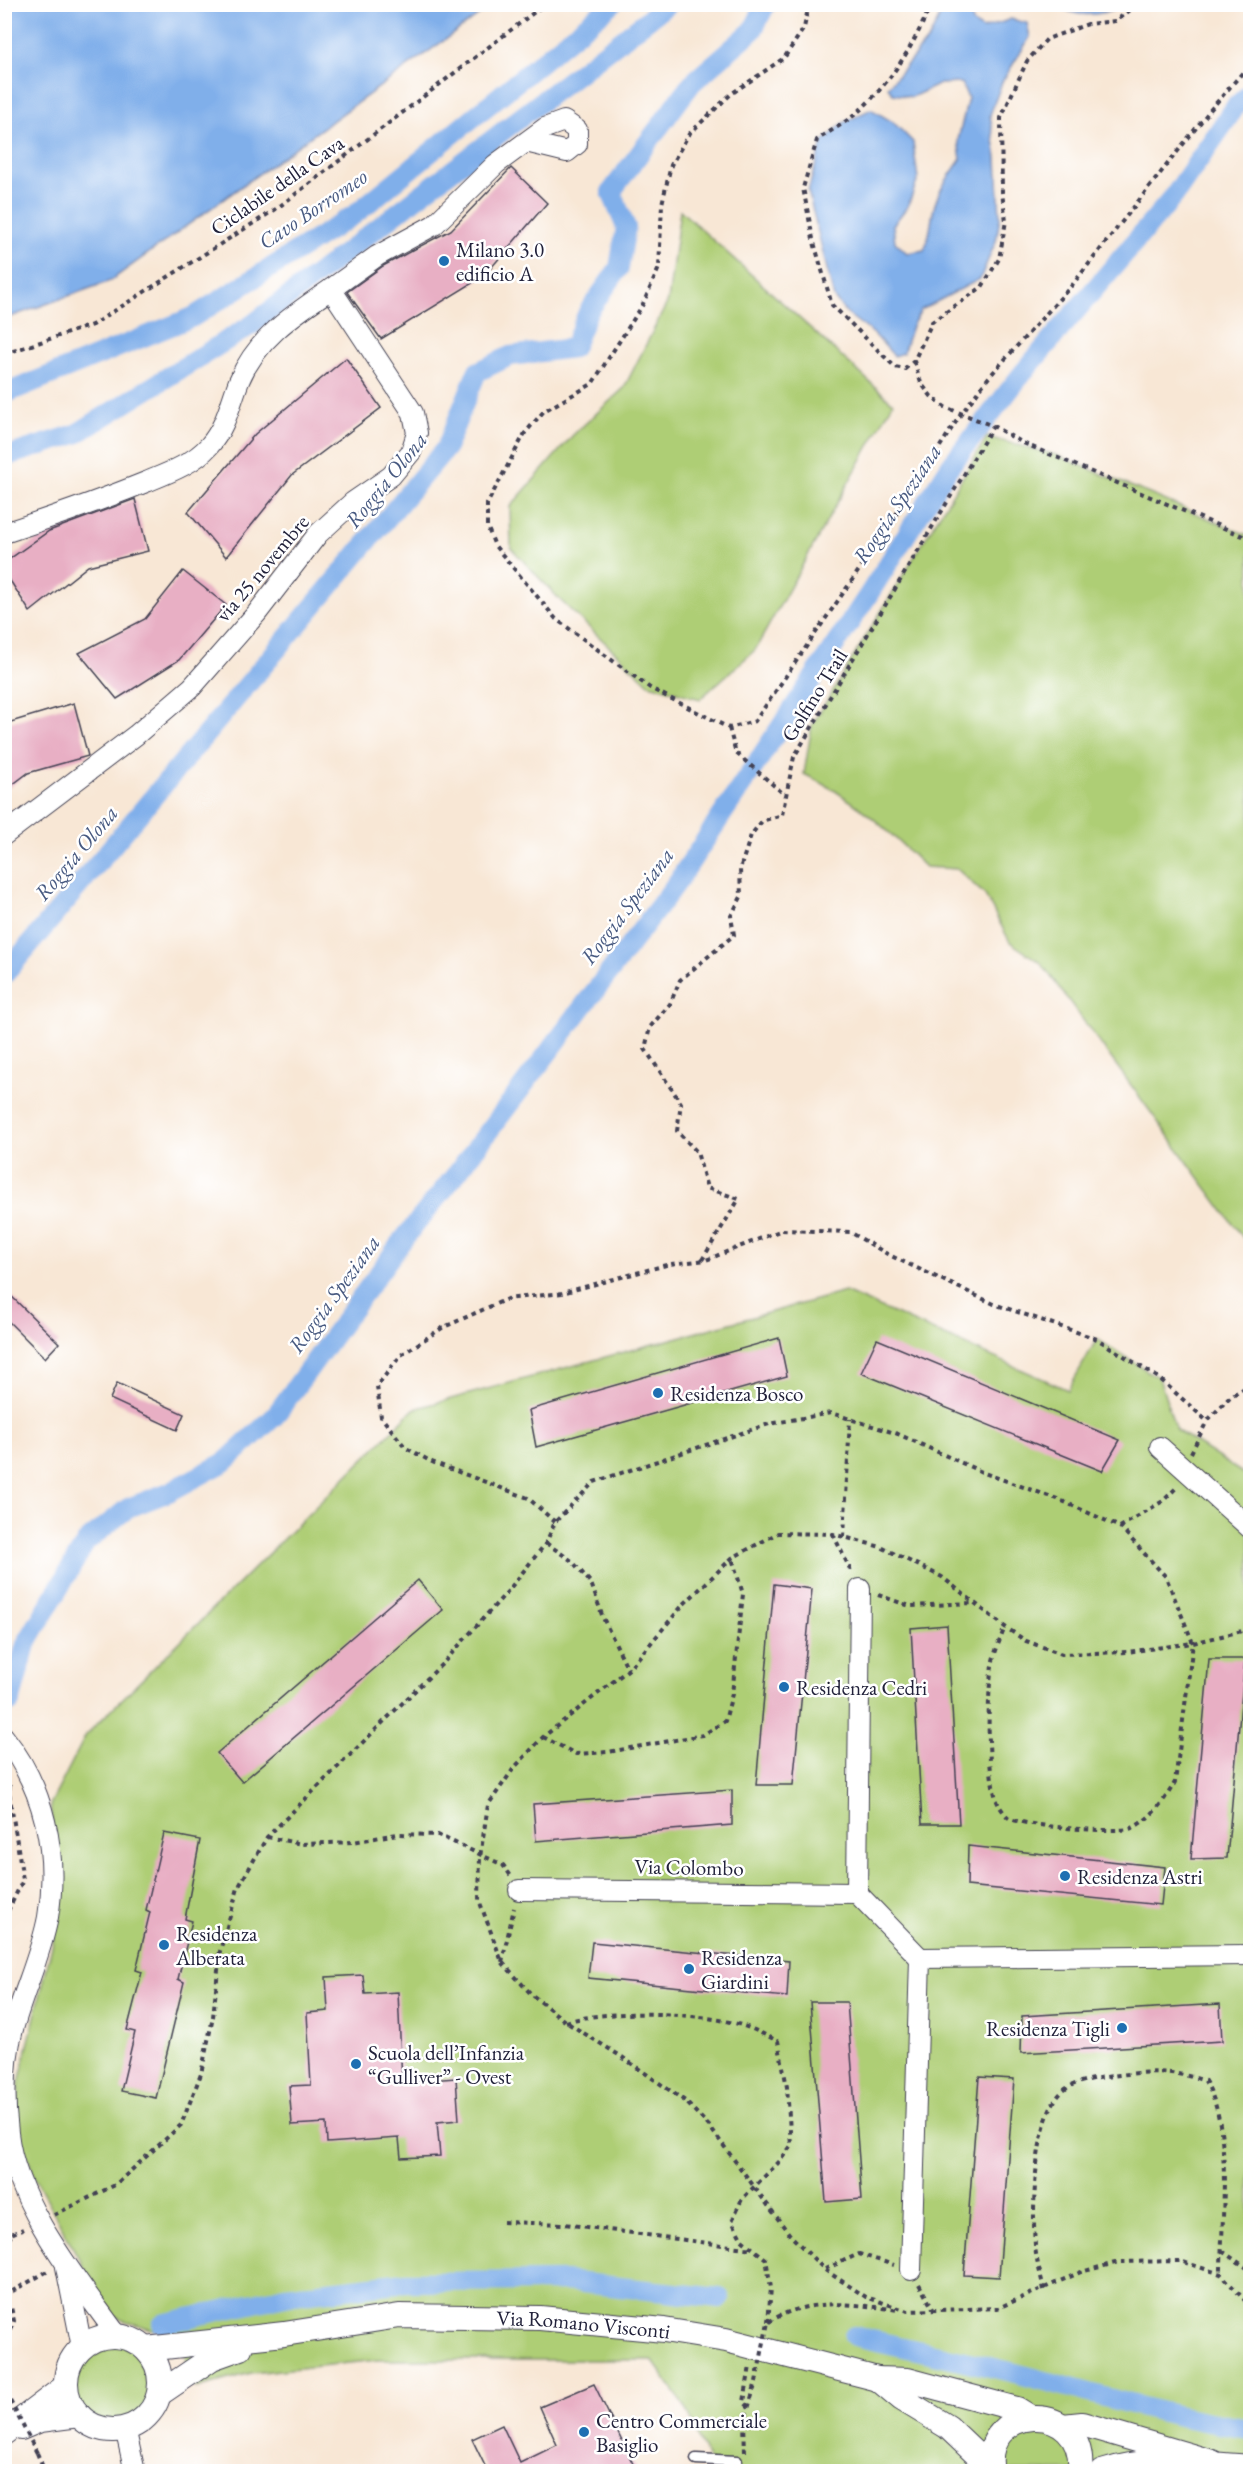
<svg xmlns="http://www.w3.org/2000/svg" width="1255" height="2476" viewBox="0 0 1255 2476" font-family="'EB Garamond',serif">
<style>
.green{fill:#aece75;stroke:#687858;stroke-width:1.5}
.water{fill:#80afea;stroke:#516892;stroke-width:1.5}
.lines{fill:none;stroke-linecap:round;stroke-linejoin:round}
.canal{stroke:#80afea;stroke-width:20}
.building{fill:#e8afc4}
.service-casing{stroke:#424052;stroke-width:13}
.minor-casing{stroke:#424052;stroke-width:22}
.tertiary-casing{stroke:#424052;stroke-width:26}
.path{stroke:#424052;stroke-width:4;stroke-dasharray:4.5 4.5;stroke-linecap:butt}
.service{stroke:#fff;stroke-width:10}
.minor{stroke:#fff;stroke-width:20}
.tertiary{stroke:#fff;stroke-width:24}
.path-bridge{stroke:#424052;stroke-width:4;stroke-dasharray:4.5 4.5;stroke-linecap:butt}
.poi-dot{fill:#1f6fb2;stroke:#fff;stroke-width:2}
.labels{text-anchor:middle;dominant-baseline:central;stroke-width:5;stroke-linejoin:round;paint-order:stroke}
.street-label{font-size:21px;fill:#22223b;stroke:#fff}
.poi-label{font-size:21px;fill:#22223b;stroke:#fff;text-anchor:start}
.water-label{font-size:22px;font-style:italic;fill:#485a81;stroke:#fff}
</style>
<rect width="100%" height="100%" fill="#fff"/>
<filter id="ink" filterUnits="userSpaceOnUse"><feTurbulence type="fractalNoise" baseFrequency=".0167" numOctaves="2"/><feDisplacementMap in="SourceGraphic" scale="12" xChannelSelector="R" yChannelSelector="G"/><feConvolveMatrix kernelMatrix="1 2 1 2 8 2 1 2 1" color-interpolation-filters="sRGB"/></filter>
<filter id="wash" filterUnits="userSpaceOnUse"><feTurbulence type="fractalNoise" baseFrequency=".008" numOctaves="4" result="noise"/><feDisplacementMap in="SourceGraphic" scale="24" xChannelSelector="R" yChannelSelector="G"/><feGaussianBlur stdDeviation="1.35" result="paint"/><feColorMatrix in="noise" values="0 0 0 0 0 0 0 0 0 0 0 0 0 0 0 0 0 1.4 0 .05"/><feComposite in="paint" operator="in"/></filter>
<g filter="url(#wash)">
<rect width="100%" height="100%" fill="#f8e7d5"/>
<g class="green">
<polygon points="680,210 893,403 755,650 700,699 649,684 561,601 511,548 510,507 573,435 624,388 668,301"/>
<path d="M987 437 1056 455 1250 536V1247L1041 963 1010 942 985 895 957 869 925 867C888 830 852 796 804 774L812 725Z"/>
<polygon points="845,1292 1068,1390 1097,1339 1159,1378 1176,1430 1250,1478 1250,2471 713,2471 686,2408 652,2360 378,2360 251,2373 196,2388 178,2338 110,2316 35,2178 16,2126 19,2082 61,1909 50,1805 86,1735 414,1409"/>
<circle cx="115" cy="2384" r="40"/>
</g>
<g class="water">
<polygon points="4,5 5,4 493,5 110,281 5,319"/>
<path d="M945 5H974L971 9 973 23 983 29 1011 19 1027 23 1030 37 1002 82 990 115 997 158 1000 218 996 241 980 279 921 310 912 326 903 353 894 356 874 334 846 313 834 298 808 191 822 143 843 123 871 109 893 122 913 142 918 179 908 206 893 225 895 242 907 253 924 250C932 232 930 221 935 204 940 187 951 174 961 159L958 140 968 98 961 83 940 84 912 97 893 94 888 87 930 37Z"/>
<path d="M1057 5H1124C1101 16 1078 20 1057 5Z"/>
</g>
<g class="lines">
<g class="canal">
<polyline points="4,394 193,317 354,215 612,4"/>
<polyline points="4,457 76,434 253,324 668,4"/>
<polyline points="4,975 446,448 477,372 510,356 573,348 588,312 619,268 626,227 611,192 692,83 753,30 766,4"/>
<polyline points="10,1702 26,1644 86,1542 128,1508 169,1492 225,1462 274,1417 402,1241 457,1173 676,884 867,597 950,466 1022,374 1174,196 1236,106 1250,93"/>
<polyline points="162,2324 285,2296 406,2282 565,2281 720,2298"/>
<path d="M854 2336C908 2348 962 2360 1015 2373 1093 2393 1170 2418 1250 2429"/>
</g>
</g>
<g id="blocks">
<g class="building">
<polygon points="511,168 547,203 484,276 381,339 347,292 383,266 451,230"/>
<polygon points="346,358 381,408 292,475 226,557 188,512 255,434"/>
<polygon points="135,499 148,551 88,566 30,612 4,571 4,563 49,531"/>
<polygon points="183,571 226,605 179,660 117,699 79,653 145,619"/>
<polygon points="74,703 88,756 28,773 4,791 4,724"/>
<polygon points="4,1289 59,1343 45,1358 4,1317"/>
<polygon points="779,1338 787,1376 536,1447 529,1410"/>
<polygon points="877,1339 1120,1440 1102,1471 861,1373"/>
<polygon points="117,1383 184,1414 177,1430 110,1399"/>
<polygon points="418,1580 443,1610 242,1782 217,1753"/>
<polygon points="774,1584 812,1589 793,1785 756,1785"/>
<polygon points="947,1625 959,1824 922,1824 911,1628"/>
<polygon points="1209,1659 1245,1659 1227,1858 1191,1859"/>
<polygon points="732,1790 732,1825 536,1841 533,1804"/>
<polygon points="164,1833 200,1840 185,1919 192,1921 178,1979 184,1982 156,2098 121,2091 135,2032 127,2030 142,1972 136,1970 150,1912 146,1910"/>
<polygon points="968,1846 1165,1867 1161,1905 967,1886"/>
<polygon points="592,1942 789,1961 787,1997 588,1978"/>
<polygon points="363,1975 365,1994 398,1992 402,2082 456,2078 459,2120 437,2122 440,2156 401,2158 399,2138 327,2143 326,2123 292,2125 289,2086 311,2085 307,2013 328,2011 326,1977"/>
<polygon points="810,2002 847,2002 862,2199 826,2202"/>
<polygon points="1220,2004 1222,2041 1021,2053 1022,2016"/>
<polygon points="979,2077 1014,2079 999,2277 964,2275"/>
<polygon points="594,2384 637,2472 488,2472 472,2439 502,2425 520,2463 557,2445 540,2407"/>
</g>
</g>
</g>
<g filter="url(#ink)">
<use href="#blocks" fill-opacity="0" stroke="#424052" stroke-width="1.5"/>
<g class="lines">
<defs>
<polyline id="service" points="696,2459 737,2461"/>
<g id="minor">
<polyline points="331,289 377,256 434,225 496,164 545,128 564,121 577,130 577,144 567,152 526,142"/>
<path d="M4 533C53 517 99 501 146 482 168 473 193 464 209 446 226 427 230 404 239 381 257 338 294 314 331 289L413 413 417 433 411 452 391 476 353 502 318 534 257 613 192 687 136 735 4 835"/>
<polyline points="1160,1447 1250,1528"/>
<path d="M4 1737C44 1787 59 1853 48 1917 41 1955 23 1992 13 2029 4 2063 4 2099 8 2133 16 2205 76 2278 117 2335"/>
<polyline points="519,1890 857,1893 920,1958 1250,1955"/>
<polyline points="857,1893 860,1589"/>
<polyline points="66,2267 82,2347"/>
<polyline points="911,2270 920,1958"/>
<polyline points="125,2428 135,2472"/>
</g>
<g id="tertiary">
<circle cx="113" cy="2383" r="47"/>
<path id="s1" d="M146 2349 284 2334 399 2316 540 2318 664 2330 726 2340 878 2379 908 2380 1017 2409 1030 2417"/>
<polyline points="878,2379 902,2399 948,2427 991,2468"/>
<polyline points="159,2394 212,2358 240,2348"/>
<polyline points="1063,2426 1082,2424 1212,2462"/>
<polyline points="21,2428 40,2420 79,2415"/>
<polyline points="4,2433 66,2386"/>
<path d="M992 2472C978 2405 1087 2395 1080 2472"/>
<path d="M1102 2472C1153 2455 1199 2464 1250 2467"/>
</g>
</defs>
<use href="#service" class="service-casing"/>
<use href="#minor" class="minor-casing"/>
<use href="#tertiary" class="tertiary-casing"/>
<g class="path">
<polyline points="809,4 804,28 784,58 731,94 689,134 671,165 662,204 659,268 642,306 592,384 544,411 525,433 487,504 487,526 495,546 556,619 650,688 729,728 755,721 877,544 961,414 989,377 1073,284 1211,109 1250,64"/>
<path d="M931 4C915 44 891 82 859 111 847 122 830 131 817 140L803 188 813 239 832 305 895 367 905 369 914 361 932 322 982 287 999 259 1006 221 1002 193 1001 118 1027 61 1047 39 1088 24 1115 21 1139 4"/>
<polyline points="4,354 92,325 276,209 545,4"/>
<polyline points="914,361 921,383 931,396 945,407 993,426 1023,443 1250,539"/>
<polyline points="729,728 736,753 785,795"/>
<polyline points="702,1260 739,1199 707,1188 697,1152 677,1131 681,1103 645,1049 650,1027 670,1004 680,980 734,935 731,916 741,897 740,869 751,835 762,821 782,815 794,757 993,426"/>
<polyline points="1191,1453 1207,1421"/>
<polyline points="555,1522 528,1498 432,1462 406,1448 381,1417 377,1386 401,1355 442,1328 507,1299 562,1293 670,1264 706,1260 782,1230 850,1232 889,1255 994,1304 1097,1339 1159,1378 1207,1421 1231,1396 1250,1385"/>
<polyline points="1120,1527 1163,1501 1178,1486"/>
<polyline points="833,1534 852,1573"/>
<polyline points="844,1537 850,1419"/>
<polyline points="546,1543 572,1561 591,1583 603,1618 628,1669"/>
<polyline points="878,1595 910,1606 974,1603"/>
<polyline points="1250,1629 1193,1643 1127,1652 1062,1654 1026,1641 1005,1627 942,1577 881,1547 833,1534 778,1533 732,1558 683,1605 629,1669 543,1737 514,1768 488,1805 480,1857 479,1900 502,1962 531,1994 566,2022 622,2057 685,2101 709,2126 790,2235 825,2270 866,2297 908,2311 998,2308 1081,2272 1119,2262 1180,2261 1221,2274 1250,2306"/>
<polyline points="543,1737 576,1754 608,1752 703,1735 725,1721 732,1694 743,1594 732,1558"/>
<polyline points="267,1837 302,1844 353,1842 397,1834 438,1835 503,1865 511,1876"/>
<polyline points="4,1919 23,1880 9,1792 10,1781"/>
<polyline points="502,1962 514,1908"/>
<path d="M566 2022C606 2009 704 2012 744 2026 756 2030 767 2036 778 2041L787 2087 791 2146 779 2162 742 2199 732 2221 742 2240 766 2259 771 2288 768 2322"/>
<path d="M54 2215 115 2185 181 2125 201 2074 213 2017 220 1951 238 1888 267 1837 445 1661 507 1592 546 1543 555 1522 594 1482 769 1424 831 1413 898 1434 984 1473 1060 1500 1120 1527 1166 1577 1193 1643 1175 1782C1165 1800 1151 1819 1132 1828 1119 1834 1021 1826 1009 1818 1006 1816 1002 1810 1000 1807 986 1787 987 1692 992 1666 994 1653 1000 1640 1005 1627"/>
<polyline points="503,2222 564,2224 753,2249"/>
<polyline points="4,2237 23,2229"/>
<polyline points="4,2245 11,2236"/>
<polyline points="1222,2251 1250,2270"/>
<polyline points="825,2269 859,2254 894,2265"/>
<polyline points="919,2284 933,2309"/>
<path d="M1044 2290C1041 2275 1036 2260 1035 2245 1032 2209 1034 2116 1063 2091 1077 2079 1102 2078 1119 2075 1152 2071 1173 2070 1205 2081 1234 2128 1221 2219 1221 2273"/>
<polyline points="4,2296 48,2271"/>
<polyline points="4,2305 11,2307 14,2321 4,2351"/>
<path d="M769 2322C807 2297 855 2304 898 2310"/>
<polyline points="4,2390 6,2393"/>
<polyline points="749,2407 744,2402 750,2366"/>
<polyline points="745,2452 744,2422 756,2382"/>
<polyline points="37,2453 45,2472"/>
</g>
<use href="#service" class="service"/>
<use href="#minor" class="minor"/>
<use href="#tertiary" class="tertiary"/>
<g class="path-bridge">
<polyline points="756,2382 768,2322"/>
<polyline points="6,2393 37,2453"/>
</g>
</g>
</g>
<g class="poi-dot">
<circle cx="444" cy="261" r="6"/>
<circle cx="658" cy="1393" r="6"/>
<circle cx="784" cy="1687" r="6"/>
<circle cx="1065" cy="1876" r="6"/>
<circle cx="164" cy="1945" r="6"/>
<circle cx="689" cy="1969" r="6"/>
<circle cx="1122" cy="2028" r="6"/>
<circle cx="356" cy="2064" r="6"/>
<circle cx="584" cy="2432" r="6"/>
</g>
<g class="labels">
<g class="street-label">
<text transform="translate(277 185) rotate(-35)">Ciclabile della Cava</text>
<text transform="translate(262 568) rotate(-50)">via 25 novembre</text>
<text transform="translate(814 695) rotate(-58)">Golfino Trail</text>
<text transform="translate(689 1867) rotate(1)">Via Colombo</text>
<text stroke="none"><textPath href="#s1" startOffset="440">Via Romano Visconti</textPath></text>
</g>
<g class="poi-label">
<text x="456" y="249">Milano 3.0<tspan x="456" dy="24">edificio A</tspan></text>
<text x="670" y="1393">Residenza Bosco</text>
<text x="796" y="1687">Residenza Cedri</text>
<text x="1077" y="1876">Residenza Astri</text>
<text x="176" y="1933">Residenza<tspan x="176" dy="24">Alberata</tspan></text>
<text x="701" y="1957">Residenza<tspan x="701" dy="24">Giardini</tspan></text>
<text x="1110" y="2028" text-anchor="end">Residenza Tigli</text>
<text x="368" y="2052">Scuola dell’Infanzia<tspan x="368" dy="24">“Gulliver” - Ovest</tspan></text>
<text x="596" y="2420">Centro Commerciale<tspan x="596" dy="24">Basiglio</tspan></text>
</g>
<g class="water-label">
<text transform="translate(313 209) rotate(-34)">Cavo Borromeo</text>
<text transform="translate(386 480) rotate(-51)">Roggia Olona</text>
<text transform="translate(897 504) rotate(-56)">Roggia Speziana</text>
<text transform="translate(76 853) rotate(-50)">Roggia Olona</text>
<text transform="translate(627 906) rotate(-53)">Roggia Speziana</text>
<text transform="translate(334 1294) rotate(-54)">Roggia Speziana</text>
</g>
</g>
<rect width="1255" height="2476" fill="none" stroke="#fff" stroke-width="24"/>
</svg>
